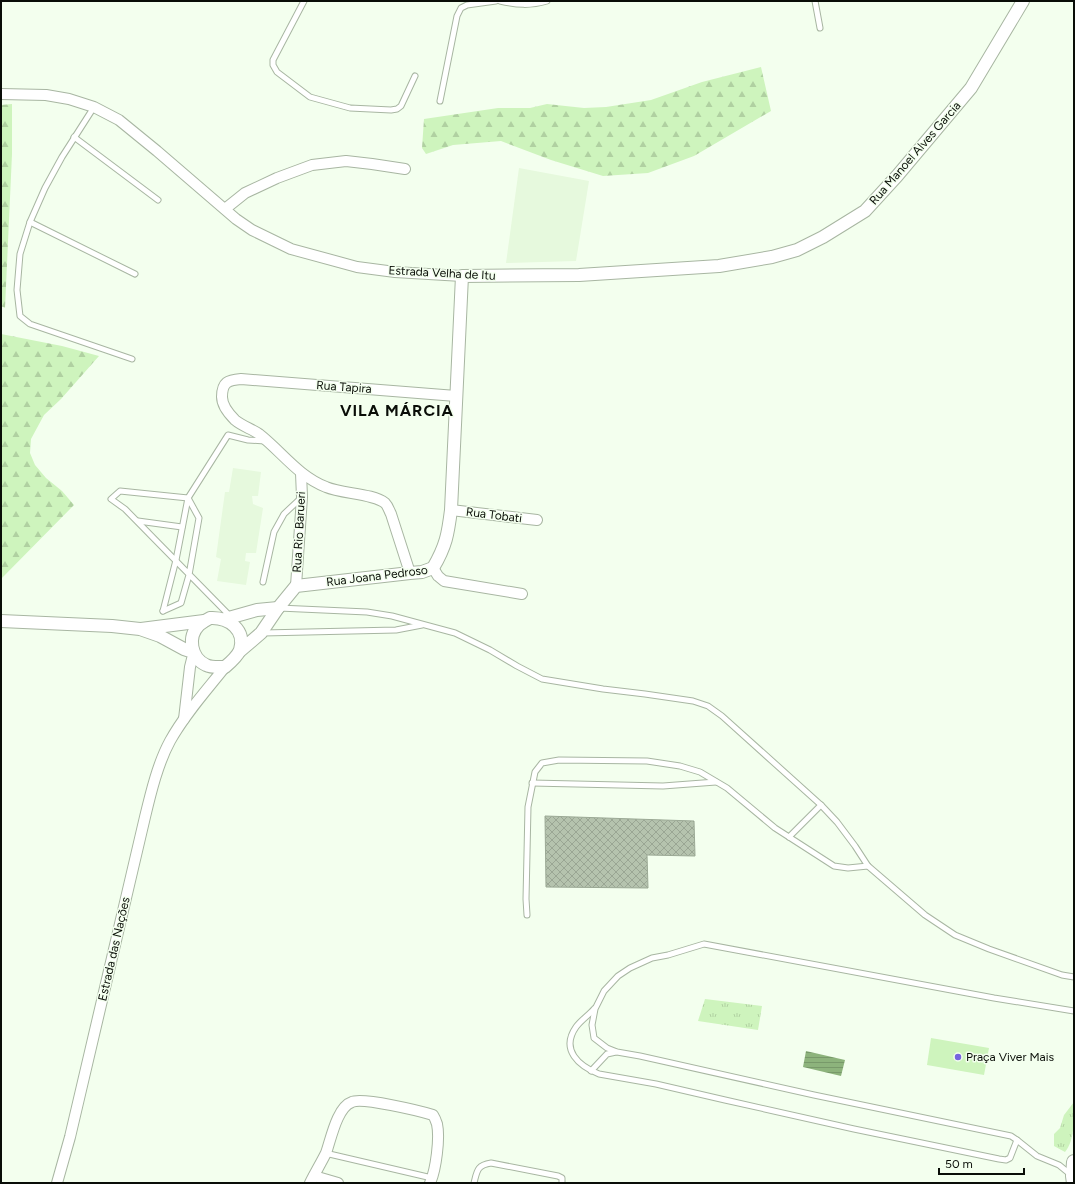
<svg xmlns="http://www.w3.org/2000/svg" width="1075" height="1184" viewBox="0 0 1075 1184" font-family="Figtree,sans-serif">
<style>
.built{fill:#e6f9dd}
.grass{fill:url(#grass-tufts)}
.forest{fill:url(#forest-firs)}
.pitch{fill:#cef4bd}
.water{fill:url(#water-rules)}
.building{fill:url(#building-cross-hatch);stroke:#9ba995}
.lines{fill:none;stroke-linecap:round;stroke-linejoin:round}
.service-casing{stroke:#a8b6a2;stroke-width:7}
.minor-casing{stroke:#a8b6a2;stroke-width:12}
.tertiary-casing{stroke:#a8b6a2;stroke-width:14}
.secondary-casing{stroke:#a8b6a2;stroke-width:16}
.service{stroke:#fff;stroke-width:5}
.minor{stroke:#fff;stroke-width:10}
.tertiary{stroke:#fff;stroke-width:12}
.secondary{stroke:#fff;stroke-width:14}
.poi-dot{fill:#7664df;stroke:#f3ffee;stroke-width:1.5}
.labels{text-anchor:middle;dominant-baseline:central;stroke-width:3;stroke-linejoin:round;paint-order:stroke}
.street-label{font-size:12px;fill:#090d07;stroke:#f3ffee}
.poi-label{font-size:12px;fill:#090d07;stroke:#f3ffee;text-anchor:start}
.district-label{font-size:16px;font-weight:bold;letter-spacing:1px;fill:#090d07;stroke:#f3ffee}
</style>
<defs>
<pattern id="grass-tufts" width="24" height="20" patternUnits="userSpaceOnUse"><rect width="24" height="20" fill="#cef4bd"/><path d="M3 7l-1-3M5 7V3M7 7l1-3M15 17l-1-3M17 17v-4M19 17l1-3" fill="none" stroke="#b0d0a1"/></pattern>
<pattern id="forest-firs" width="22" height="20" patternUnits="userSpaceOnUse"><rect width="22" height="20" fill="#cef4bd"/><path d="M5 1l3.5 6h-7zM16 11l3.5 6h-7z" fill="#b0d0a1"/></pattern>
<pattern id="water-rules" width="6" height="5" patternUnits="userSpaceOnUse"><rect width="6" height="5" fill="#8db37c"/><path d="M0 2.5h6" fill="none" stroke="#78996a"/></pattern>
<pattern id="building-cross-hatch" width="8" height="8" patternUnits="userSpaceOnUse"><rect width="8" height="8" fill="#b5c3ae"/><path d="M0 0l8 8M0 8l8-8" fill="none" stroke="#9aa694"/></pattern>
</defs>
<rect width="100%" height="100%" fill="#f3ffee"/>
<g class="built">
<polygon points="519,168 589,181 576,261 506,263"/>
<polygon points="233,468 261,472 258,496 252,496 253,504 263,508 256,553 246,553 245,561 250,562 246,585 217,581 221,559 216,557 225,492 229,492"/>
</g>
<g class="grass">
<polygon points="705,999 762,1006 758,1030 698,1021"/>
<path d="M1074 1102C1074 1117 1075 1141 1065 1152L1054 1146V1134L1060 1128 1064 1115Z"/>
</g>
<g class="forest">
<polygon points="761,67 771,111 694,156 648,173 603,176 551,160 501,141 453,145 426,154 422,148 424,119 498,108 530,108 547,104 584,108 606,107 651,100 702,82"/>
<polygon points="12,104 12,154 5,308 1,306 1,105"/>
<polygon points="1,334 62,346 99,356 61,399 44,415 31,439 30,453 35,465 46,478 62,491 74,505 1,579"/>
</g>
<polygon class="pitch" points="931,1038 989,1048 984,1075 927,1065"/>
<polygon class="water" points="806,1051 845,1060 841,1076 803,1067"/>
<polygon class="building" points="545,816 694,821 695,856 647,855 648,888 546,887"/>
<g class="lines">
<defs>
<g id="service">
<polyline points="304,1 273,60 273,65 277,72 310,97 350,108 391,110 397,109 401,106 415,76"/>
<path d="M500 1C517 5 530 6 547 1"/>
<polyline points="815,1 820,28"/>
<polyline points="440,101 457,16 461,8 467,5 496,1"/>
<polyline points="94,107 62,157 45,188 30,222 20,254 17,290 20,316 30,324 132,359"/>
<polyline points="74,137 158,200"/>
<polyline points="30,222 135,274"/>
<polyline points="138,521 182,527"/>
<polyline points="263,582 274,532 284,514 301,498"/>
<polyline points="279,608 367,612 392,616 455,633 490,650 517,666 542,679 603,689 645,694 693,701 708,706 722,716 821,805 837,822 855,846 868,866 925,915 955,935 989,949 1062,975 1074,977"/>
<polyline points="163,611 181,603 189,575 199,518 188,498 120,491 111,499 125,509 231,617"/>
<polyline points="163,611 176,560 188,498 228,435 248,440 265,441"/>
<polyline points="263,633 396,630 422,625"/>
<polyline points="532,783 663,786 716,782"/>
<polyline points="789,837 821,805"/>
<polyline points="527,915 526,899 528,807 535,772 542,763 559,760 647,761 680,766 700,772 727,788 775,828 834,866 848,868 868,866"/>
<path d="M594 1009C589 1015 581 1020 576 1027 560 1050 579 1066 599 1074L656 1084 725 1100 854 1129 999 1159 1006 1160 1010 1158 1017 1140"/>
<polyline points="591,1071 607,1054 616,1052"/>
<polyline points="325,1153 432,1178"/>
<polyline points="1070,1174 1059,1165 1037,1156 1017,1140 1011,1136 814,1095 640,1056 617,1052 607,1048 594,1038 592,1025 595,1009 604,991 618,976 630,968 652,958 668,955 704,944 994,998 1074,1011"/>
<path d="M474 1183C477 1171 477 1165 491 1163L558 1176 562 1178V1183"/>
</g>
<g id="minor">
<polyline points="1,94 46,95 69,99 94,107 119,120 157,151 236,219 252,230 291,249 357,267 395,272 462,276"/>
<polyline points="225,209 245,193 277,178 312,165 346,161 372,164 405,169"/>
<polyline points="451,510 537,520"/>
<polyline points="433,568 438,576 444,581 522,594"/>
<path d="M410 573 391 514C389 510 388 506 385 503 372 493 342 494 326 487 298 476 282 452 259 434 252 429 242 426 235 420 229 414 222 405 222 397 222 382 228 380 241 379L456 396"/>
<polyline points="296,586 302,497 301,473"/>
<polyline points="184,719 190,667 192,659 195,655"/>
<polyline points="314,1176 338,1183"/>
<path d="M57 1183 70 1137 145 817C151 792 158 763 170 741 185 714 206 691 225 667"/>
<path d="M310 1183C315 1173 321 1163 326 1153 331 1139 337 1107 352 1102 362 1097 420 1111 433 1115 435 1118 436 1121 437 1124 440 1138 436 1170 430 1183"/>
</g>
<g id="tertiary">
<path d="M210 618C229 617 246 630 240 650 237 657 231 662 225 667 219 667 212 668 206 665 191 658 187 637 199 625 203 622 206 620 210 618Z"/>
<polyline points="225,619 257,610 278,608"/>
<polyline points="1,621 112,626 140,629 160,636 184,649 193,652"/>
<polyline points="141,629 204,621"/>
<path d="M240 651 261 633 278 608 296 586 410 573 422 572 433 568C446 546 448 534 451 510L462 276 579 275 719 266 772 257 797 250 823 237 865 211 897 176 971 88 1023 1"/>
</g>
<polyline id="secondary" points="1074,1183 1073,1176 1074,1162"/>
</defs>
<use href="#service" class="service-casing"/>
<use href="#minor" class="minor-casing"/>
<use href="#tertiary" class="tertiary-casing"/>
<use href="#secondary" class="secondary-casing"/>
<use href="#service" class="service"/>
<use href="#minor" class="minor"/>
<use href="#tertiary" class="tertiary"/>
<use href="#secondary" class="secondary"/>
</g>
<circle class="poi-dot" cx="958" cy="1057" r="4"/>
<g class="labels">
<g class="street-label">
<text transform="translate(915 153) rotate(-49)">Rua Manoel Alves Garcia</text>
<text transform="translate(442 273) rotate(3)">Estrada Velha de Itu</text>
<text transform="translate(344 387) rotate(4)">Rua Tapira</text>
<text transform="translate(494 515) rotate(7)">Rua Tobati</text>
<text transform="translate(299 532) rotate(-87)">Rua Rio Barueri</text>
<text transform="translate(377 576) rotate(-7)">Rua Joana Pedroso</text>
<text transform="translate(114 949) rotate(-77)">Estrada das Nações</text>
</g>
<g class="poi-label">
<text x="966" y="1057">Praça Viver Mais</text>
</g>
<g class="district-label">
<text x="397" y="410">VILA MÁRCIA</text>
</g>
</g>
<rect width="1075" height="1184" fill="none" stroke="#090d07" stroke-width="4"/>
<path d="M939 1168v6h85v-6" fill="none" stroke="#090d07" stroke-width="2"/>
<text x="945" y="1168" font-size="12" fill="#090d07" stroke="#f3ffee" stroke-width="3" paint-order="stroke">50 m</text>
</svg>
